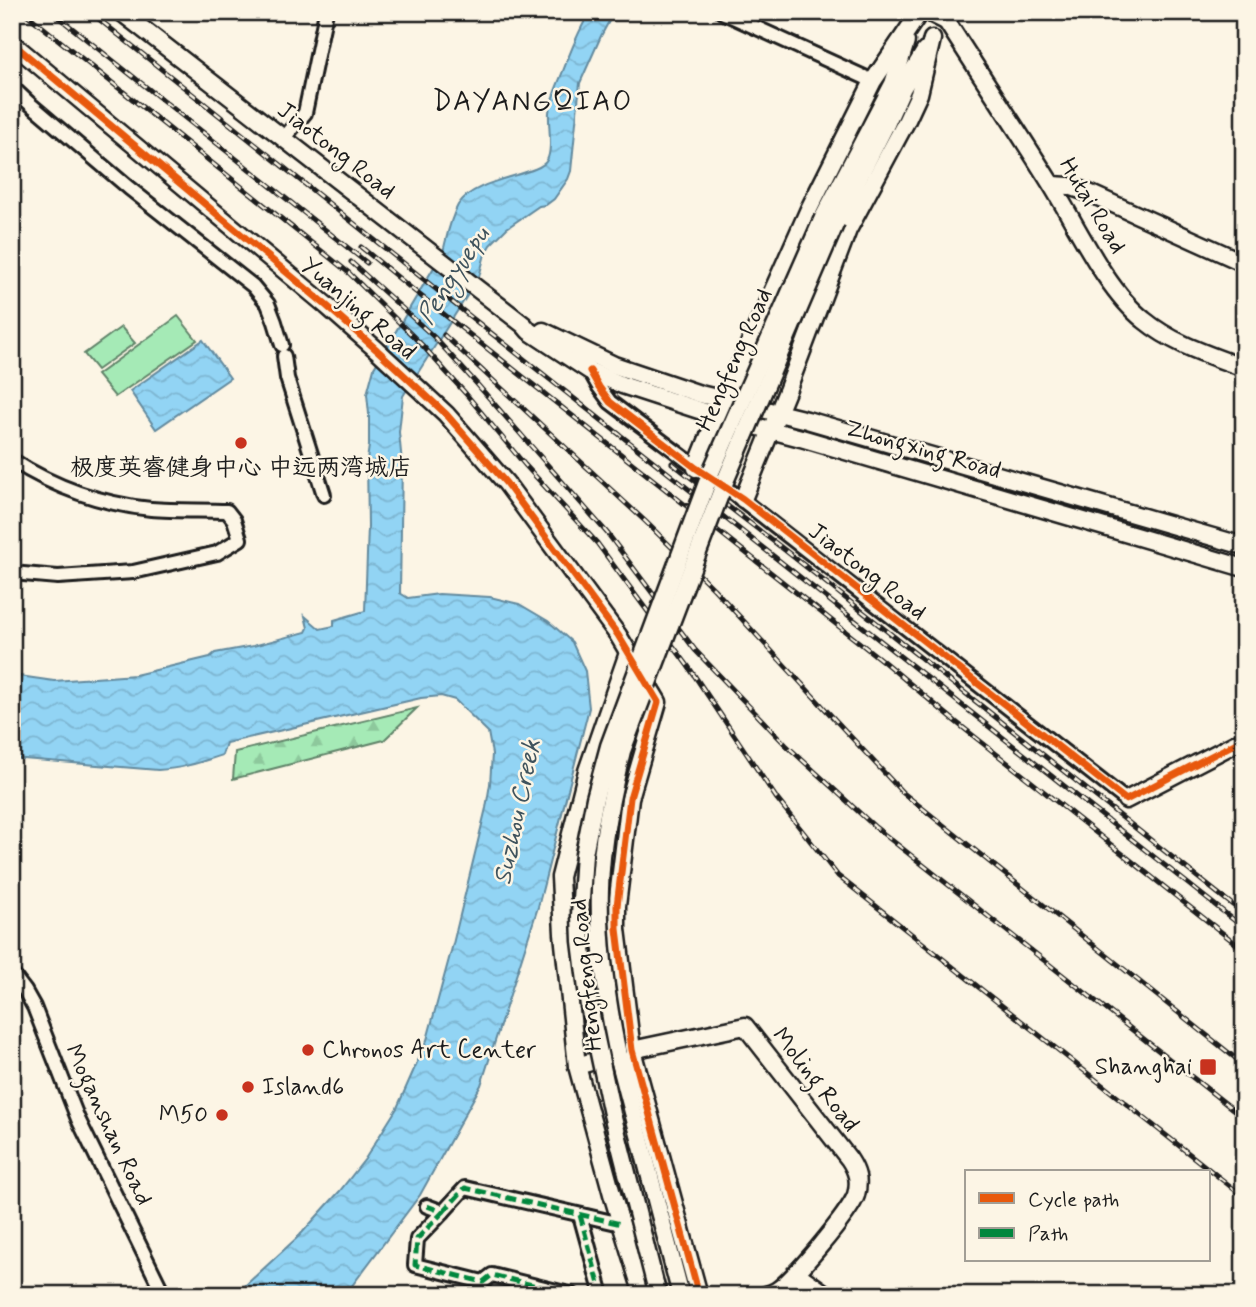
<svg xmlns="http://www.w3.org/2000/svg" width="1256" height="1307" viewBox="0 0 1256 1307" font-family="Mynerve,'LXGW WenKai TC',sans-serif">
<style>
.forest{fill:url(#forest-firs);stroke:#608369;stroke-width:2}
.pitch{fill:#a5eab6;stroke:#608369;stroke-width:2}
.water{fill:url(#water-waves);stroke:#638a9e;stroke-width:2}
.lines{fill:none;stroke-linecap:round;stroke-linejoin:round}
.street-casing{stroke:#1c1c1c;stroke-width:18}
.secondary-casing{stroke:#1c1c1c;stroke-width:21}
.primary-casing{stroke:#1c1c1c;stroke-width:24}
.street{stroke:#fcf5e5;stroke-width:12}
.secondary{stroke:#fcf5e5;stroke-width:16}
.primary{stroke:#fcf5e5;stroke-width:19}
.rail-casing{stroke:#1c1c1c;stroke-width:5}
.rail{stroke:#fcf5e5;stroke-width:2.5;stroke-dasharray:8;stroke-linecap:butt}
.secondary-bridge-casing{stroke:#1c1c1c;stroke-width:21;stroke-linecap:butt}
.secondary-bridge{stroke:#fcf5e5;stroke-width:16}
.quiet{stroke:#00873e;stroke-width:5;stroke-dasharray:10 5;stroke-linecap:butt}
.cycleway-casing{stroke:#fcf5e5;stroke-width:11}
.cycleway{stroke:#e8590c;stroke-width:7}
.poi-dot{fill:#c8321e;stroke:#fcf5e5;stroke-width:2.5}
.labels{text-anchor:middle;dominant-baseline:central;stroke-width:5;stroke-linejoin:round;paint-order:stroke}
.street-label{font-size:24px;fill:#1c1c1c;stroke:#fcf5e5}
.poi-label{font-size:24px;fill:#1c1c1c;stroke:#fcf5e5;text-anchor:start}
.water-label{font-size:26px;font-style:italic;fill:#3f535d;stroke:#fcf5e5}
.quarter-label{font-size:28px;letter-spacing:2px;fill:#1c1c1c;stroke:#fcf5e5}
</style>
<defs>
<pattern id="forest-firs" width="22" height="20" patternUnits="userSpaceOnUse" patternTransform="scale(1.75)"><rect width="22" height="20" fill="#a5eab6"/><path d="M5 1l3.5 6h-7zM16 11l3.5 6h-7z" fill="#8dc89c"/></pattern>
<pattern id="water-waves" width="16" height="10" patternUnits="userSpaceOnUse" patternTransform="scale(1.75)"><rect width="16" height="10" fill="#92d4f4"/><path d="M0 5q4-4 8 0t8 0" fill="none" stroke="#7db5d1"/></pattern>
</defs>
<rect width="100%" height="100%" fill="#fcf5e5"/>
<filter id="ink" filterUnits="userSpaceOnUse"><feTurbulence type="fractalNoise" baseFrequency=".0143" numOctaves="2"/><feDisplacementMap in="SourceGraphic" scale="14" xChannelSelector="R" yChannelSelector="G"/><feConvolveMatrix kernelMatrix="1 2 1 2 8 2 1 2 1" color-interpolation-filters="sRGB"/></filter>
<g filter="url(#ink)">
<polygon class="forest" points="417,708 384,740 233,779 235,752"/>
<g class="pitch">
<polygon points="178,316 197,340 115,397 97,375"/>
<polygon points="121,327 135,343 97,370 84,354"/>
</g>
<g class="water">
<path d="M590 12H614L601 36 580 83 571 171 568 179 554 199 546 205 539 206 507 228 490 245 485 254 479 277 403 396 399 432 402 463 400 593 408 598 439 594 490 597 519 604 548 621 572 642 585 671 589 708 538 907 481 1085 420 1195 345 1295H235L300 1235 339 1192 365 1159 397 1108 427 1040 453 944 486 808 490 784 492 754 488 732 455 700 441 696 421 698 226 743 222 755C201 762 181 769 158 770L12 758V675L54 681 135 675 210 657 215 653 253 646 306 632 308 628 305 616 320 629 334 626V620L365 611 368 526 367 460 369 446V414L367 394 374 368 443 252C447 236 450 219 458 205 475 177 540 176 547 160 553 149 548 125 549 112 551 98 558 84 563 71 571 51 578 31 590 12Z"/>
<polygon points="203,340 230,378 156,429 130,391"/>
</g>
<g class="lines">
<defs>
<g id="street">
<polyline points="722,12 873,81"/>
<polyline points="12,87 29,103 129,188 253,286 268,304 275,322 282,345"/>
<polyline points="283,139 305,113 326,12"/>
<polyline points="284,356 287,378 324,495"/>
<polyline points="590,371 599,387 610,402 703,472"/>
<path d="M12 460C54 487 102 504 151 509 176 511 202 510 227 511L234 520 240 539 217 553 133 572 58 577 12 573"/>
<polyline points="719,482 1126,800"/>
<polyline points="12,974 25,991 34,1007 78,1119 164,1295"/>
<polyline points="427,1206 443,1212 417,1239 415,1265 483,1282 492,1275 573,1295"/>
<polyline points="443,1212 465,1188 621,1224"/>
<polyline points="580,1215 602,1295"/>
</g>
<g id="secondary">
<polyline points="121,12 524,325 529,331 590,371 622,385 717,416 801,438 1244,568"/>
<path d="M945 19C980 74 1017 129 1051 184 1077 226 1106 290 1144 320 1173 344 1209 355 1244 368"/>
<polyline points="12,43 327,306 377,350 446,414 506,483 618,635 658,702 630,798 617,906 617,929 632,1050 699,1295"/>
<polyline points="1052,185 1069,186 1089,193 1244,263"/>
<polyline points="823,218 893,84 906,42"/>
<polyline points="836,222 887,122 903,87 925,51"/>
<polyline points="543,331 614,365 700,394 807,420 1244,546"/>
<polyline points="696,468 717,416 809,209 873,81 920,12"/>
<polyline points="743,499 787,391 848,230 906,122 919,94 932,39"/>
<polyline points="628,653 587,771 560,877 563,934 577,1066 612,1194 643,1295"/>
<polyline points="1126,800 1244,739"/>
<polyline points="618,1055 681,1295"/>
<path d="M577 1066 632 1050 745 1026 849 1159C857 1171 860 1181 856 1195 851 1211 791 1283 776 1291 773 1293 770 1294 766 1295"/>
<polyline points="796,1273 827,1295"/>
</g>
<polyline id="primary" points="931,12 945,19"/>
</defs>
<use href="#street" class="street-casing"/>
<use href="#secondary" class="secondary-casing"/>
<use href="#primary" class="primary-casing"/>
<use href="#street" class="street"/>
<use href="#secondary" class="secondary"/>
<use href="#primary" class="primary"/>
<defs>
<g id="rail">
<polyline points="24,12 349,273 422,345 466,394 525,465 597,543 688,666 777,799 838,876 1244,1197"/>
<polyline points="52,12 367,263"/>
<polyline points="90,12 462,310 1244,928"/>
<polyline points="361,247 412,289 884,662 956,722 1244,950"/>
<polyline points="351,262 434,337 476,383 608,534 695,650 786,745 875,827 1244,1118"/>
<polyline points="444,335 646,522 714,589 902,792 1244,1065"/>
<polyline points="672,463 786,551 1244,914"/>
</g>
</defs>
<use href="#rail" class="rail-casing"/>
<use href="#rail" class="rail"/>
<defs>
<g id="secondary-bridge">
<path d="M618 1055C607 1002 598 944 600 889 601 842 611 797 622 751L726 479 836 222"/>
<polyline points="658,1295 612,1114 589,1006 581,941 580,915 584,854 595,798 609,746 711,472 823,218"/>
</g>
</defs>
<use href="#secondary-bridge" class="secondary-bridge-casing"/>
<use href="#secondary-bridge" class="secondary-bridge"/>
<g class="quiet">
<polyline points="427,1206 443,1212 417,1239 415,1265 483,1282 492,1275 573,1295"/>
<polyline points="443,1212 465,1188 621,1224"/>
<polyline points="580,1215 602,1295"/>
</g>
<defs>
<g id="cycleway">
<polyline points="12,43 327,306 377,350 446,414 506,483 618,635 658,702 630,798 617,906 617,929 632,1050 699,1295"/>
<polyline points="590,371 599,387 610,402 696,468 743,499 1126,800 1244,739"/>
</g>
</defs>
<use href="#cycleway" class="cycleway-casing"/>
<use href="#cycleway" class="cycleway"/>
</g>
</g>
<g class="poi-dot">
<circle cx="241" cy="443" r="7"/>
<circle cx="308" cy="1050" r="7"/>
<rect x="1199" y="1058" width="18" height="18" rx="3.5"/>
<circle cx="248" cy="1087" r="7"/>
<circle cx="222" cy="1115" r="7"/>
</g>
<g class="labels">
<g class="street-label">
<text transform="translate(336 151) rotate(38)">Jiaotong Road</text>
<text transform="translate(1092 206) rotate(59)">Hutai Road</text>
<text transform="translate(358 309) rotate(41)">Yuanjing Road</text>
<text transform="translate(735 360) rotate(-66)">Hengfeng Road</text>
<text transform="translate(923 450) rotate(16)">Zhongxing Road</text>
<text transform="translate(867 572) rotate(38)">Jiaotong Road</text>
<text transform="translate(587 975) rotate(-96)">Hengfeng Road</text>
<text transform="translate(815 1080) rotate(52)">Moling Road</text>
<text transform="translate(108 1125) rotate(65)">Moganshan Road</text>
</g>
<g class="poi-label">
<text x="241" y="468" text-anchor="middle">极度英睿健身中心 中远两湾城店</text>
<text x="322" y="1050">Chronos Art Center</text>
<text x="1192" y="1067" text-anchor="end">Shanghai</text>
<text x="262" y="1087">Island6</text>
<text x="208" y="1115" text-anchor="end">M50</text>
</g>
<g class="water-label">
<text transform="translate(454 276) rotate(-57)">Pengyuepu</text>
<text transform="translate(518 812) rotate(-78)">Suzhou Creek</text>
</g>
<g class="quarter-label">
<text x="533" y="102">DAYANGQIAO</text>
</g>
</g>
<rect width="1256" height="1307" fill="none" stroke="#fcf5e5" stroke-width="42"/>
<rect x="21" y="21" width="1214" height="1265" fill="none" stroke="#1c1c1c" stroke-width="2.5" filter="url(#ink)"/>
<rect x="965" y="1170" width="245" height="91" fill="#fcf5e5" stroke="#a29e95" stroke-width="2"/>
<rect x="979" y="1193" width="35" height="10" fill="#e8590c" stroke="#a29e95" stroke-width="2"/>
<text x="1028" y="1206" font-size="21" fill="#1c1c1c">Cycle path</text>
<rect x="979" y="1228" width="35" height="10" fill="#00873e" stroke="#a29e95" stroke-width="2"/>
<text x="1028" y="1240" font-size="21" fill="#1c1c1c">Path</text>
</svg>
